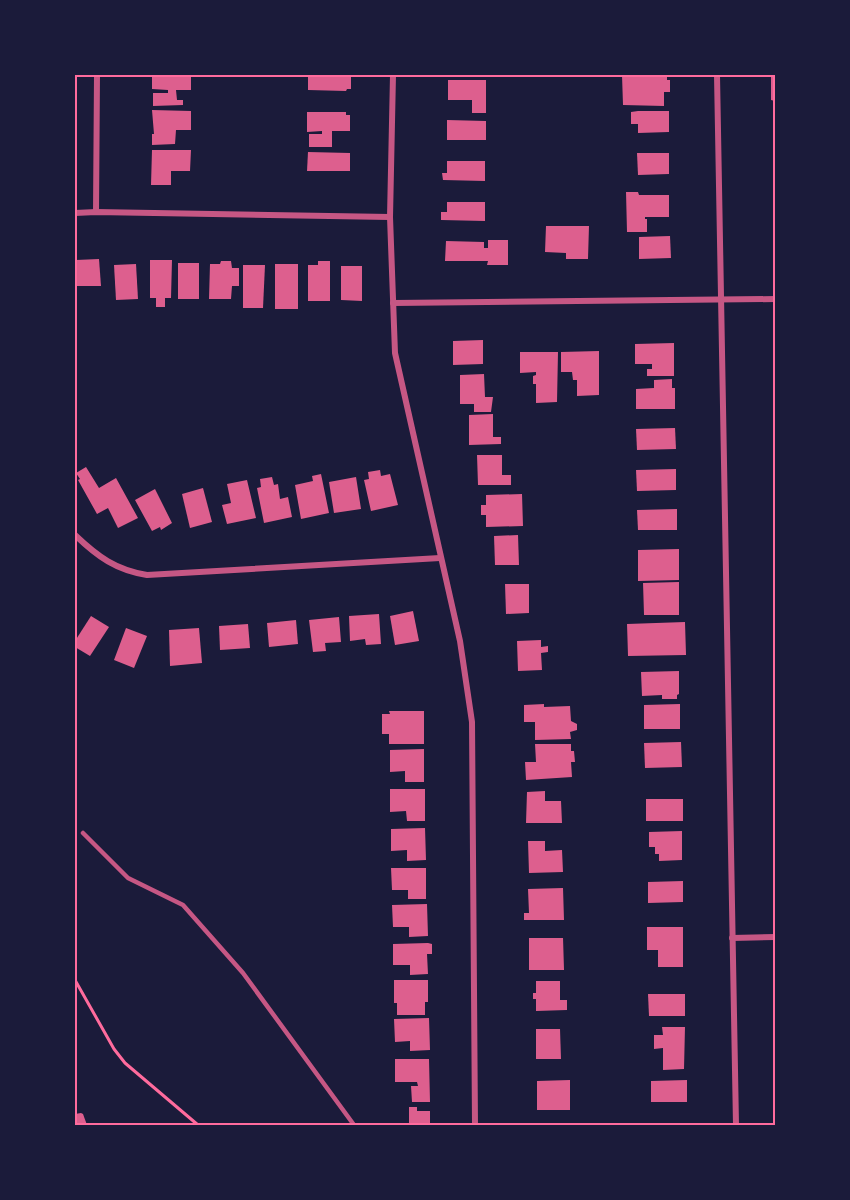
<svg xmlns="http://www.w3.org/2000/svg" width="850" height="1200" viewBox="0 0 850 1200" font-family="'Titillium Web',sans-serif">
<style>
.building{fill:#dd5f8e}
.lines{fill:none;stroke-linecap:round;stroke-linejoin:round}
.path{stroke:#ff6b9d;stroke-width:3}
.service{stroke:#c65784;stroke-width:4.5}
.minor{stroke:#c65784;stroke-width:6}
.neatline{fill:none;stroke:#ff6b9d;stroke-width:2}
</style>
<rect width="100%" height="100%" fill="#1b1b3a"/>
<g class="building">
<polygon points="152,75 191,75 191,90 176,90 177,100 183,100 183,105 153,106 153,93 168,93 168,90 152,89"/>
<polygon points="308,75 351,75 351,89 347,89 346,91 308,90"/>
<polygon points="622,75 667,75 667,80 670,80 670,92 664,92 664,106 623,105"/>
<polygon points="771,77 775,77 775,101 771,100"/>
<polygon points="448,80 486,80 486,113 472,113 472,100 448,100"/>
<polygon points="152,110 191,111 191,130 176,130 175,144 152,145 152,134 154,134"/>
<polygon points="638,111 669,111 669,132 638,133 638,124 631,124 631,112"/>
<polygon points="307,112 346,112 346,115 350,115 350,131 332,131 332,147 309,147 309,134 322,134 322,131 307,132"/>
<polygon points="447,120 486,121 486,140 447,140"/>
<polygon points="152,150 191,150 190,171 171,171 171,185 151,185"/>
<polygon points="308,152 350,153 350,171 307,171"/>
<polygon points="637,153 669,153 669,174 638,175"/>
<polygon points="447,161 485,161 485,181 443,180 442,173 447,173"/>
<polygon points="626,192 638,192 639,195 669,195 669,217 645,217 645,219 647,219 647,232 627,232"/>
<polygon points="447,202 485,202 485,221 441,220 441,212 447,212"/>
<polygon points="546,226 589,226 588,259 566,259 566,253 545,252"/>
<polygon points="670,236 671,258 639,259 639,237"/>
<polygon points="488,240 508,240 508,265 487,265 488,261 445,261 446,241 484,242 484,248 488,248"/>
<polygon points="99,259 101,286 77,286 76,260"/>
<polygon points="150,260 172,260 171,298 165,298 165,307 156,307 156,298 150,298"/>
<polygon points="221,261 231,261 232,268 239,268 239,286 232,286 231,299 209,299 210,264 220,264"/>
<polygon points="318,261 330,261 330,301 308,301 308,265 318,265"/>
<rect x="178" y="263" width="21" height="36"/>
<polygon points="136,264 138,299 116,300 114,265"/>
<rect x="275" y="264" width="23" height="45"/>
<polygon points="243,265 265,265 263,308 243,308"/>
<polygon points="341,266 362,266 362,301 341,300"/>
<polygon points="483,340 483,364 453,365 453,341"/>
<polygon points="674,343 674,376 647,376 647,369 652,369 652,364 635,364 635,344"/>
<polygon points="599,351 599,395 577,396 577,380 573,380 572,372 561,372 561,352"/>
<polygon points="520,352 558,352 557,402 536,403 536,384 533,384 533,376 536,375 536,372 520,373"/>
<polygon points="484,374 485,397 493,397 491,412 474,412 474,404 460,404 460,375"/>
<polygon points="672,379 672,388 675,388 675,409 636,409 636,389 654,388 654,380"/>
<polygon points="493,414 493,437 501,437 501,444 469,445 469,415"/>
<polygon points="675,428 676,449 637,450 636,429"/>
<polygon points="477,455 502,455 502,475 511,475 511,485 478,485"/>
<polygon points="86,467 99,488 116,478 138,518 118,528 108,508 97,514 78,480 80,479 76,473"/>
<polygon points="676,469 676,490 637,491 636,470"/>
<polygon points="380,470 381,476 390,474 398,505 371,511 364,480 369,479 368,472"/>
<polygon points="321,474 329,513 301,519 295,485 313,481 312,476"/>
<polygon points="272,477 274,485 278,484 280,499 288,497 292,517 264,523 257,488 261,487 260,479"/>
<polygon points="356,477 361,509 334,513 329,482"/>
<polygon points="247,480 256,518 227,524 222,505 231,503 227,484"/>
<polygon points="203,488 212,522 190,528 182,494"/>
<polygon points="155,489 172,523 161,530 160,527 152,531 135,500"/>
<polygon points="522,494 523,526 486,527 486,515 481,515 481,505 486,505 486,495"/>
<polygon points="677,509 677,530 638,530 637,510"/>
<polygon points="518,535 519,565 495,565 494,536"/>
<polygon points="679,549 679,580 638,581 638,550"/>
<polygon points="679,582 679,615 644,615 643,583"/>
<polygon points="505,584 529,584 529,613 506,614"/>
<polygon points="413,611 419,641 395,645 390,616"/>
<polygon points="379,614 381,644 366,645 365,639 350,641 349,616"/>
<polygon points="91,616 109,627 90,656 75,647 75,641"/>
<polygon points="339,617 341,642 325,643 326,651 313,652 309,620"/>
<polygon points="296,620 298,644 269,647 267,623"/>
<polygon points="685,622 686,655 628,656 627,624"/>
<polygon points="248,624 250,648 220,650 219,626"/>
<polygon points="126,628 147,636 134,668 114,660"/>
<polygon points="199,628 202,663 170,666 169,630"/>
<polygon points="541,640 541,647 548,646 548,652 541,653 542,670 518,671 517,641"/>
<polygon points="679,671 679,694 677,695 677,699 662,699 662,695 642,696 641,672"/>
<polygon points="544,704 544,707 570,706 571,721 577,724 577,730 570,732 571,739 535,740 535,722 524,722 524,705"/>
<polygon points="680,704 680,729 644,729 644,705"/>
<polygon points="389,711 424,711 424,744 389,744 389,734 382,734 382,714 390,714"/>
<polygon points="681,742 682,767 645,768 644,743"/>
<polygon points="535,744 571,744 571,751 574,751 575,762 571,762 572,777 526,780 525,762 536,762"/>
<polygon points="424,749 424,782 405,782 405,771 390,772 390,750"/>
<polygon points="390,789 425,789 425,821 407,821 406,811 390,812"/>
<polygon points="545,791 545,801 561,801 562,823 526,823 527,792"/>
<rect x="646" y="799" width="37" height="22"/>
<polygon points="425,828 426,860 407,861 407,850 391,851 391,829"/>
<polygon points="682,831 682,860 659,861 659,854 655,854 655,847 649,847 649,832"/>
<polygon points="528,841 545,841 545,851 562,850 563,872 529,873"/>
<polygon points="391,868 426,868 426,899 408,899 408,890 392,890"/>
<polygon points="683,881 683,902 648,903 648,882"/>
<polygon points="563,888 564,920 524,920 524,913 529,913 528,889"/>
<polygon points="427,904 428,936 409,937 409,927 393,927 392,905"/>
<polygon points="647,927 683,927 683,967 658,967 658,950 647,950"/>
<polygon points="529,938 563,938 564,970 529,970"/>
<polygon points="428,943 432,944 432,954 427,954 428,974 410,975 410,965 393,965 393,944"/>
<polygon points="394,980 428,980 428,1002 425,1002 425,1015 397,1015 397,1003 394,1003"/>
<polygon points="536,981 560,981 560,1000 567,1000 567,1010 536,1011 536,999 533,999 533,993 536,993"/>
<polygon points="648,994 685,994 685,1016 649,1016"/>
<polygon points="429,1018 430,1050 410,1051 410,1041 395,1042 394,1019"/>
<polygon points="662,1027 685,1027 684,1069 663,1070 663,1048 654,1049 654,1035 663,1035"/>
<polygon points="536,1029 560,1029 561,1059 536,1059"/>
<polygon points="395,1059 429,1059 430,1102 412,1102 411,1086 418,1086 417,1082 395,1082"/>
<polygon points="570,1080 570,1110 537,1110 537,1081"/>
<polygon points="687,1080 687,1102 651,1102 651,1081"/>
<polygon points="409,1107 417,1107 417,1111 430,1111 430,1125 409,1125"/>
<polygon points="81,1113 83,1114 87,1125 75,1125 75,1114"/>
</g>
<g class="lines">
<polyline class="path" points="75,980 114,1049 125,1063 198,1125"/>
<polyline class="service" points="83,833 128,878 183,905 243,973 354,1125"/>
<g class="minor">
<polyline points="393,75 390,217 395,353 460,641 472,722 475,1125"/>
<polyline points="717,75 736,1125"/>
<polyline points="96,212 97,75"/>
<polyline points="75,213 96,212 390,217"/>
<polyline points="393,303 775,299"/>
<path d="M75 535C98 557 116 570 147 575L440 558"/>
<polyline points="732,938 775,937"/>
</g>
</g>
<rect width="850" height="1200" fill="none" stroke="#1b1b3a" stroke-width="153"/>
<rect x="76" y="76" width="698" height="1048" class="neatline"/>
</svg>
